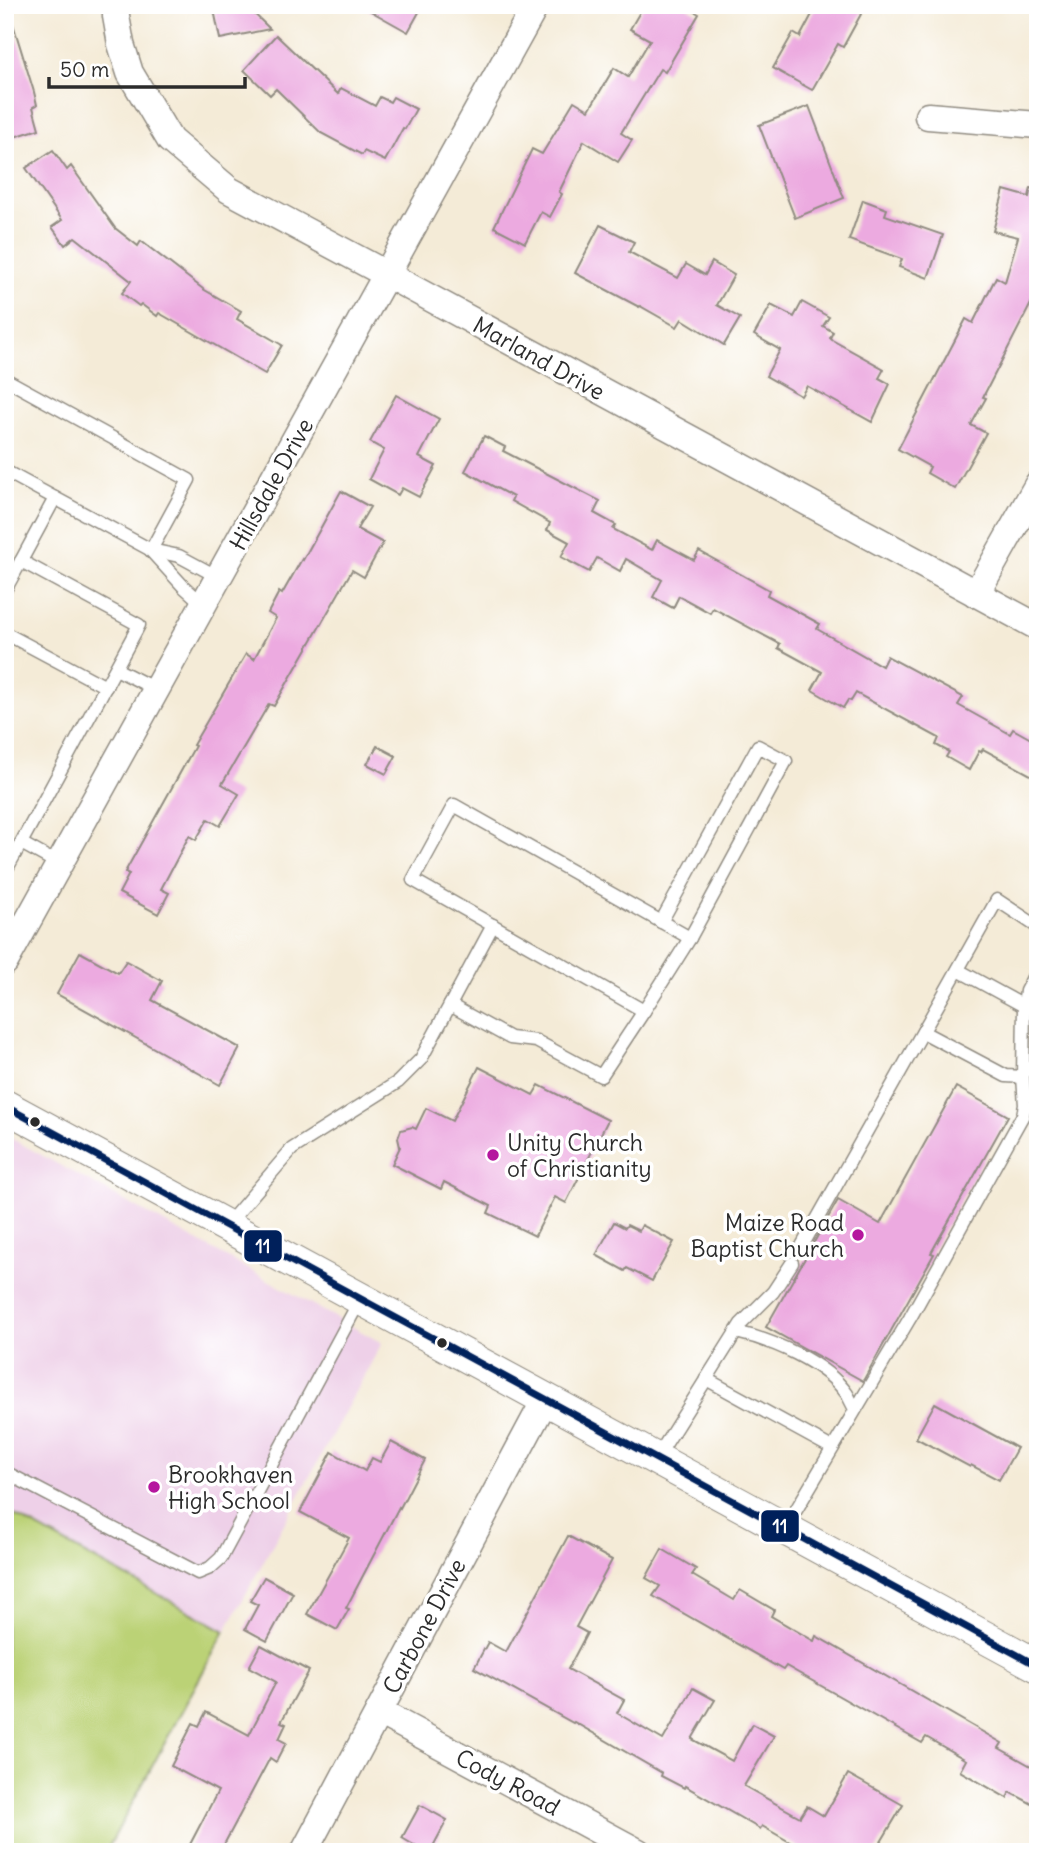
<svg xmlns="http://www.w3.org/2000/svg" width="1043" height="1857" viewBox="0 0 1043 1857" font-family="Delius,sans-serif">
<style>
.built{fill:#eed0e8}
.green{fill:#bbd276;stroke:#737e50;stroke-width:2}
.building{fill:#ecaae0}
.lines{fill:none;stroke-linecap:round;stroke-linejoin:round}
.service-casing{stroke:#908b81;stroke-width:15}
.minor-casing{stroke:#908b81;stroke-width:29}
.tertiary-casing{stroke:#908b81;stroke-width:34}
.service{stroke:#fff;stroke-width:12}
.minor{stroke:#fff;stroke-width:26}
.tertiary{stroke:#fff;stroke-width:32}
.bus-1-casing{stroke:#fff;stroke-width:12}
.bus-1{stroke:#00205b;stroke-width:7}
.bus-dot{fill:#2b2b2b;stroke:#fff;stroke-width:2.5}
.poi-dot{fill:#b5179e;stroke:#fff;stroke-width:2.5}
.labels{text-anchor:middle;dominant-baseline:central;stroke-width:7;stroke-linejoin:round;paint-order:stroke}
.street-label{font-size:23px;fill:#2b2b2b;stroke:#fff}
.poi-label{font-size:23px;fill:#2b2b2b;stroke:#fff;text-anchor:start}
.line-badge{stroke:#fff;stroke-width:2.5}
.badge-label{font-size:19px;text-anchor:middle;font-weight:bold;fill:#fff}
</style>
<rect width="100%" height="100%" fill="#fff"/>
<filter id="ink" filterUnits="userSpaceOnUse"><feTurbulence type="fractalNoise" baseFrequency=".0143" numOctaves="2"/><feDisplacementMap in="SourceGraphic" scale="14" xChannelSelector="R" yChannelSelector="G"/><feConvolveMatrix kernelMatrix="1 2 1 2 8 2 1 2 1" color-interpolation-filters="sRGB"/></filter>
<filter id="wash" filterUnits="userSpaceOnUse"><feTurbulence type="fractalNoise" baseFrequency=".00686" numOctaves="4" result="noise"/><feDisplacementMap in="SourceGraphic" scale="28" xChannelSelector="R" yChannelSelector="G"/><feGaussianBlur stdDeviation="1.57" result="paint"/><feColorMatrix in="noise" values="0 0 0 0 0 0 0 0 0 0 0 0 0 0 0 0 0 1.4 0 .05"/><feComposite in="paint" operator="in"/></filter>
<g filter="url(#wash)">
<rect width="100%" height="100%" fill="#f4ebd7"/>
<polygon class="built" points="5,1135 382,1343 106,1852 5,1852"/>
<polygon class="green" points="5,1510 225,1631 106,1852 5,1852"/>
<g id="blocks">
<g class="building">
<polygon points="213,5 245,5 270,29 220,39"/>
<polygon points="360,5 423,5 408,32"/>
<polygon points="644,5 683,5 699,14 665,72 660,69 621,133 632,140 618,162 584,141 559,192 562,194 550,217 541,212 525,243 494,227 532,149 542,154 574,101 589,110 614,68 628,77 650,40 630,29"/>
<polygon points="817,5 866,5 843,47 838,44 812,90 773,68 793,33 800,37"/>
<polygon points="10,14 34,92 37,105 33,107 39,129 5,140 5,15"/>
<polygon points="276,35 338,94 341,88 375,106 380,97 390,102 393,97 416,109 405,129 403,128 385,161 364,151 362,155 321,133 276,89 270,95 244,70"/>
<polygon points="809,106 844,198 795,218 759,125"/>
<polygon points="53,150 67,170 71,166 115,228 138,246 141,241 203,289 241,311 237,319 282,345 265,374 159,313 157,316 141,304 139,306 122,293 131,281 75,237 65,245 52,227 62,220 26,168"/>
<polygon points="1031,188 1038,189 1038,290 983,397 986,398 971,425 986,433 955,489 927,473 930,467 898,449 966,319 973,323 996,277 1005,282 1018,237 993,231 1004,190 1029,197"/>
<polygon points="863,200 887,209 885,215 943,235 928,278 899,267 902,259 849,240"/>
<polygon points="600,225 634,242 629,252 678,278 686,264 705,275 712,262 734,275 717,305 740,318 724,345 682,319 677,327 640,306 639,307 575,273"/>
<polygon points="802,302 829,317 823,326 833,332 830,338 832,340 884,369 879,378 890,384 872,422 807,386 801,396 766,376 780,350 754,335 771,305 794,317"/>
<polygon points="396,395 439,419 419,457 436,466 419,497 402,488 398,495 369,479 384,450 370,442"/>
<polygon points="484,436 505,447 503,451 600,501 594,513 616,525 613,529 652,550 657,540 694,560 699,551 769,590 767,595 820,624 817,629 882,666 887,656 963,697 958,705 1010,734 1013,729 1038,743 1038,779 983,749 981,752 979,751 969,770 946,757 949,752 936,745 939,738 856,693 851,701 848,700 843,708 812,690 822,672 778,648 780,644 713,608 710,613 679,596 673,608 653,597 662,580 626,559 620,571 597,558 589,572 561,557 569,542 547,530 550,523 511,501 513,497 465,471"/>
<polygon points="341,491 370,507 357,529 383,543 364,577 352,570 274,706 269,704 222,784 239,794 220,826 208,819 196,840 189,836 161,889 169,893 158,914 119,893 129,874 125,872 195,746 193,745 246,654 254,659 276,618 268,613 279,592 282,594 302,559 303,560"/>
<polygon points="377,746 396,756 386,774 367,764"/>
<polygon points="80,952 118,973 126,961 162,981 152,1000 240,1048 220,1085 57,994"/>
<polygon points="479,1067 533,1095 539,1085 608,1120 566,1203 555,1197 535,1236 488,1213 491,1206 444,1182 441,1189 392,1164 400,1147 398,1138 401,1130 412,1127 416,1129 426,1108 452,1121"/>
<polygon points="956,1087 1008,1116 931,1253 934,1254 863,1381 766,1327 838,1200 880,1224"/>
<polygon points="614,1222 625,1228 627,1225 639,1231 642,1225 674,1242 652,1281 627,1268 625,1271 596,1255"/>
<polygon points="935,1403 1017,1448 999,1480 971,1465 970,1467 916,1438"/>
<polygon points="391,1442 425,1460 400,1508 399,1507 346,1608 349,1609 337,1630 307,1614 349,1538 300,1512 332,1452 365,1471 372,1458 380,1462"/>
<polygon points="568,1536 612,1560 576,1627 587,1633 568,1669 624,1700 617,1713 663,1740 693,1688 715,1700 692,1739 732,1761 752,1724 774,1736 744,1786 800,1817 807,1806 824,1816 848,1774 903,1805 875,1852 807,1852 762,1826 760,1829 685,1786 684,1788 661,1776 662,1773 574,1722 573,1723 474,1668 488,1642 506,1652"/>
<polygon points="662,1549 696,1569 692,1575 734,1600 740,1590 774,1610 771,1616 814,1641 816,1636 1002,1743 999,1748 1038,1770 1038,1807 1010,1792 1007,1798 960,1771 966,1760 926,1737 922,1743 786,1666 783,1670 653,1596 660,1586 646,1578"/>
<polygon points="264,1577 293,1593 267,1641 245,1629 258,1605 250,1601"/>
<polygon points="261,1645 309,1671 281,1722 286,1724 279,1739 286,1743 276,1762 270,1758 220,1852 186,1852 218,1791 171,1766 193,1723 199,1726 206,1712 249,1735 276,1682 249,1667"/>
<polygon points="420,1805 447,1820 430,1852 426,1852 402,1838"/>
</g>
</g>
</g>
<g filter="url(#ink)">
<use href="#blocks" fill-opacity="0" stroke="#908b81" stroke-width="2"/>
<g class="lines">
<defs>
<g id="service">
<polyline points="5,379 189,480 151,550"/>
<polyline points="5,471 151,550 179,556 220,578"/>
<polyline points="151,551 183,586 204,605"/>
<polyline points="21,561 55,498"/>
<polyline points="5,590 21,561 139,625 21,843 59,864"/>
<polyline points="5,633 106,687"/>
<polyline points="116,669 157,690"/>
<polyline points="5,872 21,843"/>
<polyline points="958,970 1024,1006"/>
<polyline points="450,1005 493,925"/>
<polyline points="644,1011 413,880 454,805 690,938"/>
<polyline points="923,1032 1006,1076 1023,1077"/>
<polyline points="227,1225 292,1149 398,1082 421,1059 450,1005 510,1038 536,1041 601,1076 644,1011 690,938 786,761 758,746 661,922"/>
<polyline points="802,1246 997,900 1038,927"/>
<path d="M736 1332C772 1340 825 1362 847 1394 850 1399 852 1404 855 1409"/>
<polyline points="706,1379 832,1448"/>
<polyline points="656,1459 741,1324 773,1292 792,1263"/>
<polyline points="5,1472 198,1573 210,1568 221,1558 360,1300"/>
<polyline points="786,1527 910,1318 1023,1115 1025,1105 1023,1077 1024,1006 1026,991 1038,968"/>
</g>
<g id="minor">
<polyline points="116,5 116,16 121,44 130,73 170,140 229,190 386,274 1038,627"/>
<polyline points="928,116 1038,125"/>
<polyline points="976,594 1038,484"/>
<path d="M5 962C183 643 358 324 536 5"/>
<polyline points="379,1712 638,1852"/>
<polyline points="304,1852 545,1400"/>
</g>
<polyline id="tertiary" points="5,1106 1038,1666"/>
</defs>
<use href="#service" class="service-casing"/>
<use href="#minor" class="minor-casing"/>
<use href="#tertiary" class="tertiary-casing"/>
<use href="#service" class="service"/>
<use href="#minor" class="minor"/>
<use href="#tertiary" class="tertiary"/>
<defs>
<polyline id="bus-1" points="5,1106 1038,1666"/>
</defs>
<use href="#bus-1" class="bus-1-casing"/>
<use href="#bus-1" class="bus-1"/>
</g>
</g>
<g class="bus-dot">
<circle cx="35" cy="1122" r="6"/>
<circle cx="442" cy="1343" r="6"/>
</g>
<g class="poi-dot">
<circle cx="493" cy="1155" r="7"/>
<circle cx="858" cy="1235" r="7"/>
<circle cx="154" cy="1487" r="7"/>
</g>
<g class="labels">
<g class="street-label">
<text transform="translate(539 358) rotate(29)">Marland Drive</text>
<text transform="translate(271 484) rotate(-61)">Hillsdale Drive</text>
<text transform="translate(424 1626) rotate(-62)">Carbone Drive</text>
<text transform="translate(508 1782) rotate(28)">Cody Road</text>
</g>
<g class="poi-label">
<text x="507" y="1142">Unity Church<tspan x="507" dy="26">of Christianity</tspan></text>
<text x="844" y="1222" text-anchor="end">Maize Road<tspan x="844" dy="26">Baptist Church</tspan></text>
<text x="168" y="1474">Brookhaven<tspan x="168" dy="26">High School</tspan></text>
</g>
</g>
<g class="line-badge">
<rect x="243" y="1229" width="40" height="34" rx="7" fill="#00205b"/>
<rect x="760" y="1509" width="40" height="34" rx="7" fill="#00205b"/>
</g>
<g class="badge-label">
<text x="263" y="1253">11</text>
<text x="780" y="1533">11</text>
</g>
<rect width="1043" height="1857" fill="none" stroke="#fff" stroke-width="28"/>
<path d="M49 77v10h196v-10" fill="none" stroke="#2b2b2b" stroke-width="3.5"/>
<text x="60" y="77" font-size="21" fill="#2b2b2b" stroke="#ffffff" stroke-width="5" paint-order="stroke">50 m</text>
</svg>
